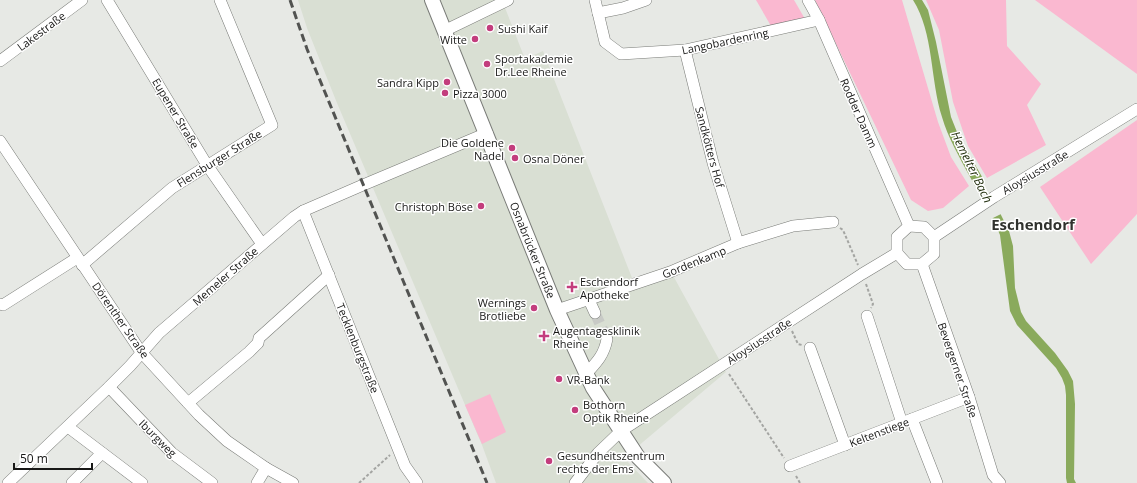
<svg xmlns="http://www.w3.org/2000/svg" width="1137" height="483" viewBox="0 0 1137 483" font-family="'Open Sans',sans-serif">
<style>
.built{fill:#d9dfd3}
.green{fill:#fab8d0}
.water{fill:#8aaa5c}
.pier{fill:#e7e9e5}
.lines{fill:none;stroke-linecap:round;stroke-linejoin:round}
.minor-tunnel{stroke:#c8cac6;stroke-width:11;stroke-dasharray:11 5.5;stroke-linecap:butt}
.minor-casing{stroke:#797b77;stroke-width:12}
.major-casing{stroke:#797b77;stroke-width:16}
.path{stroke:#a4a5a2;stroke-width:2;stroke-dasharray:3 2;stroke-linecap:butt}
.minor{stroke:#fff;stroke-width:11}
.major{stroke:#fff;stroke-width:14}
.rail{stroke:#525351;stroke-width:3;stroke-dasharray:8 4;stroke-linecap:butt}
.poi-dot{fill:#c33d7d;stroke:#fff;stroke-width:1.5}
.labels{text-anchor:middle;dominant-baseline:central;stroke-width:3;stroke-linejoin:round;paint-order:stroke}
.poi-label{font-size:11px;fill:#181817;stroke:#fff;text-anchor:start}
.street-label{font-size:11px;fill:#181817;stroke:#fff}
.water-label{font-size:12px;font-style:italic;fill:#243110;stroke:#fff}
.district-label{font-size:15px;font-weight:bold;fill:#30322e;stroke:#fff}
</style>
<rect width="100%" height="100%" fill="#e7e9e5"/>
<polygon class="built" points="298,0 502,0 525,59 543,51 634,283 670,270 726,372 624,458 648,483 496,483 482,445 337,103 307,28"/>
<g class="green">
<polygon points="756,0 794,0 805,19 771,26"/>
<polygon points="815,0 902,0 938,122 951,157 969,186 943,208 928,211 911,200"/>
<polygon points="926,0 1006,0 1007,46 1041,84 1027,105 1046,145 987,178 968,146 953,102 939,30"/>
<polygon points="1035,0 1137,0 1137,74"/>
<polygon points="1137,120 1137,214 1091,264 1040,187"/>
<polygon points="490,394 506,432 482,444 465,405"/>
</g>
<path class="water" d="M913 0H922L928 10 936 42 951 117 959 137 981 175 1009 231 1013 246 1015 288 1021 312 1026 321 1055 353 1068 371 1073 381 1075 404 1074 479 1076 483H1067L1066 478V395L1065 386 1062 378 1056 368 1017 325 1010 311 1000 235 995 223C986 207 978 191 969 175 959 156 948 138 942 117 930 80 934 33 913 0Z"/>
<polygon class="pier" points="985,179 1003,213 991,219 973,187"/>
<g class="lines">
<polyline class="minor-tunnel" points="595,313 607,339"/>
<defs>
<g id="minor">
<polyline points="107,0 207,165 262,244"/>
<polyline points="595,0 605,42 621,54 685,50 819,20"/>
<polyline points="808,0 819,20 909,226"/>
<polyline points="598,13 623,8 646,0"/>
<polyline points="444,31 508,0"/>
<polyline points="685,50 713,163 738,243"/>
<polyline points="0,61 82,0"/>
<polyline points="0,141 141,352 199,415 227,441 266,468 293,483"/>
<polyline points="303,211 405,466 417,483"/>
<polygon points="909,226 924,227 934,237 934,254 922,264 907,264 897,253 897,237"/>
<polyline points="934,237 994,197 1137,109"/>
<polyline points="922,264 969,397 993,475 1000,483"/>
<polyline points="82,265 172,188 272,125 220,0"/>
<polyline points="589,300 595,313"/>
<polyline points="0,304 3,305 77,258"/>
<polyline points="557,310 670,272 738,243 793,226 833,222"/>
<polyline points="867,316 902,423"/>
<polyline points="810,348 845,445"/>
<path d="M586 374C597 362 604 355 607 339"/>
<polyline points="109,387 172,453 212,483"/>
<polyline points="188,403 249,352 258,343 259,338 329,275"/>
<polyline points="912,419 937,483"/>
<polyline points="68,427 142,483"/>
<polyline points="790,466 969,397"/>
<polyline points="8,483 109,387 130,366 159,333 294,217 303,211 363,185 487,133"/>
<polyline points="72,483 102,453"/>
<polyline points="257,483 266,468"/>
<polyline points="575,483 598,453 621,431 862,274 897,253"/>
</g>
<polyline id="major" points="432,0 557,310 593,388 638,457 664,483"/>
</defs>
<use href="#minor" class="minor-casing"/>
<use href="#major" class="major-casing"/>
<g class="path">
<polyline points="840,228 843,230 858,265"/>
<polyline points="866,284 873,304 871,308"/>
<polyline points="792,331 798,344 802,345"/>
<polyline points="729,374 784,458"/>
<polyline points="796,476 800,483"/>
<polyline points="359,483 390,455"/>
</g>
<use href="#minor" class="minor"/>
<use href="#major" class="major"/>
<polyline class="rail" points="290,0 307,49 487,483"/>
</g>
<g class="poi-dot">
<circle cx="490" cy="28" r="4"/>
<circle cx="475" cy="39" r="4"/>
<circle cx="487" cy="64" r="4"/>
<circle cx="447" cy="82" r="4"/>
<circle cx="445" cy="93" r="4"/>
<circle cx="512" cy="148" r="4"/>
<circle cx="515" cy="158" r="4"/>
<circle cx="481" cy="206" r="4"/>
<path d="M570 281h4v4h4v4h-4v4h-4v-4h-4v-4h4z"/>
<circle cx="534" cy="308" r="4"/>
<path d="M542 330h4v4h4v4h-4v4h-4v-4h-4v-4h4z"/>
<circle cx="559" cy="379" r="4"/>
<circle cx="575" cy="410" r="4"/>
<circle cx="549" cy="461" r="4"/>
</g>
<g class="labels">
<g class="poi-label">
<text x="498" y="28">Sushi Kaif</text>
<text x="467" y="39" text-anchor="end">Witte</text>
<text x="495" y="58">Sportakademie<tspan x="495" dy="13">Dr.Lee Rheine</tspan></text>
<text x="439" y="82" text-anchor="end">Sandra Kipp</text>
<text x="453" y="93">Pizza 3000</text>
<text x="504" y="142" text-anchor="end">Die Goldene<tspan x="504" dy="13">Nadel</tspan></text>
<text x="523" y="158">Osna Döner</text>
<text x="473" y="206" text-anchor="end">Christoph Böse</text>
<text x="580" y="281">Eschendorf<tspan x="580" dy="13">Apotheke</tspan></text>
<text x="526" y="302" text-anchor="end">Wernings<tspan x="526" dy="13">Brotliebe</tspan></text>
<text x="553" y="330">Augentagesklinik<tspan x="553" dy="13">Rheine</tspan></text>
<text x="567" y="379">VR-Bank</text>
<text x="583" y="404">Bothorn<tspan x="583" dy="13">Optik Rheine</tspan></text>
<text x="557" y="455">Gesundheitszentrum<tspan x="557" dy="13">rechts der Ems</tspan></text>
</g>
<g class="street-label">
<text transform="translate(41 31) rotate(-37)">Lakestraße</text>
<text transform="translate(725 41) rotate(-12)">Langobardenring</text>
<text transform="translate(176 113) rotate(59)">Eupener Straße</text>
<text transform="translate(859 113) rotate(66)">Rodder Damm</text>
<text transform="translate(710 147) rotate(75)">Sandkötters Hof</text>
<text transform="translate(219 158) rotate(-32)">Flensburger Straße</text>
<text transform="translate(1035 172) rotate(-31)">Aloysiusstraße</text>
<text transform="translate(533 250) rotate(68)">Osnabrücker Straße</text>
<text transform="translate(694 262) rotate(-22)">Gordenkamp</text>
<text transform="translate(225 276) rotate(-41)">Memeler Straße</text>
<text transform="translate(121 320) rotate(55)">Dörenther Straße</text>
<text transform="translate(759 341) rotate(-33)">Aloysiusstraße</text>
<text transform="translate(358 348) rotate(68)">Tecklenburgstraße</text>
<text transform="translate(958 370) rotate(71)">Bevergerner Straße</text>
<text transform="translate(879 432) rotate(-21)">Keltenstiege</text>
<text transform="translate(158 438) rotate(45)">Iburgweg</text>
</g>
<g class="water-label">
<text transform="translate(972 167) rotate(64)">Hemelter Bach</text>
</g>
<g class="district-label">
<text x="1033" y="224">Eschendorf</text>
</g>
</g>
<path d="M14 463v6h78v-6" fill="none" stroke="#181817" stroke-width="2"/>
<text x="20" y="463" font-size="12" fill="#181817" stroke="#ffffff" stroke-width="3" paint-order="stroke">50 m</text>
</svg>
